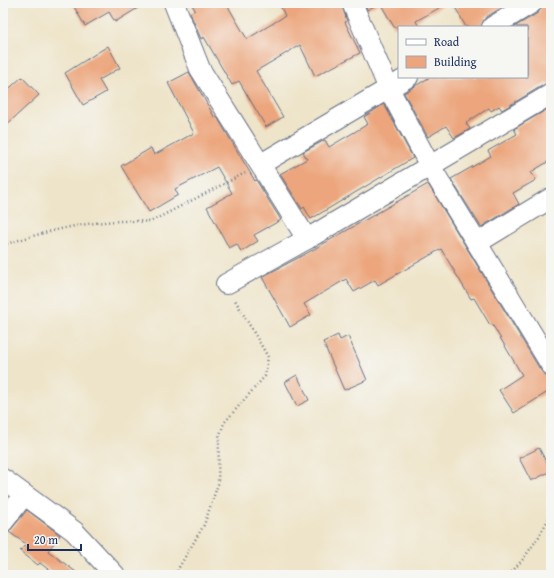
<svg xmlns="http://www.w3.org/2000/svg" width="554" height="578" viewBox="0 0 554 578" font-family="'Gentium Book Plus',serif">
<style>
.building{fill:#eca57c}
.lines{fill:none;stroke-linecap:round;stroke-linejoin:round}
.minor-casing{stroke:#656e83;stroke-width:22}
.path{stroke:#656e83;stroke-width:2.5;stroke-dasharray:1 3;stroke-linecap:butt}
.minor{stroke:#fff;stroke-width:20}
</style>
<rect width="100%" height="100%" fill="#f6f6f2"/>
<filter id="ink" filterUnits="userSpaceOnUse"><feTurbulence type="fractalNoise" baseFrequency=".025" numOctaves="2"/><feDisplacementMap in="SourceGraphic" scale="8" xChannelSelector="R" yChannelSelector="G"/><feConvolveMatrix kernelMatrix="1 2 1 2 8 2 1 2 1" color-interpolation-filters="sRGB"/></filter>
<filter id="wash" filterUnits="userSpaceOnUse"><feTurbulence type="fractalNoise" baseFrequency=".012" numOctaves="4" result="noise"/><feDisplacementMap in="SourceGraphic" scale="16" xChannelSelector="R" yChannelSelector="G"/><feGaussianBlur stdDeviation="0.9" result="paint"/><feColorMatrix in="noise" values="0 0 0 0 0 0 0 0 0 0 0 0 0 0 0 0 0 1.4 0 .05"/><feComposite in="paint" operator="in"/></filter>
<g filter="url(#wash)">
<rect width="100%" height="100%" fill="#eee4c9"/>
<g id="blocks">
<g class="building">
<polygon points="72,3 146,3 115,22 109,12 85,26"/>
<polygon points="191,3 226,3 247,39 285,16 279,3 341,3 347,21 345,22 360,53 315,76 300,45 256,71 283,117 266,127 239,81 232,85 204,37 201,39 190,13 195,10"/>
<polygon points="365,3 380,3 367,10"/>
<polygon points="380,3 448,3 416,21 419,27 394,27"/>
<polygon points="453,3 510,3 486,17 481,27 466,27"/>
<polygon points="543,3 551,3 551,83 545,84 502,110 499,106 491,111 489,108 466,123 470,129 454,138 446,126 428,137 404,93 430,77 527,77 527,27 514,27 538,13"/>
<polygon points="108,46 120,68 99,80 106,92 83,105 65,73"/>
<polygon points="189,72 215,118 217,117 255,181 256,180 281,220 254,235 258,241 241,252 237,244 229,248 207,207 232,193 217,167 175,189 178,195 149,212 121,166 151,148 154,155 194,133 168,83"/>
<polygon points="22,77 39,95 3,128 3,94"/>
<polygon points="384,104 413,158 311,219 304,207 302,209 280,174 307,159 303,152 325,140 329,147 368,124 364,117"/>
<polygon points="551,107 551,160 531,172 536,180 513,193 519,204 481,227 451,179 491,156 488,151 517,134 514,129"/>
<polygon points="428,184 541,371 551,382 551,390 514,413 499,390 522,375 492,324 490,325 474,298 471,299 441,249 378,285 375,280 354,292 346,279 304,304 311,315 290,327 262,277 309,252"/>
<polygon points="338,335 340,340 348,336 367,380 344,390 323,342"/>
<polygon points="297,375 309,400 297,406 285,382"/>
<polygon points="539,448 551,471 531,481 519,458"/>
<polygon points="27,510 60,535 48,551 80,575 56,575 40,563 38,565 20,551 26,544 9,532"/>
</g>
</g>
</g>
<g filter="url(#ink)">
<use href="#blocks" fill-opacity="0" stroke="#656e83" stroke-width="1"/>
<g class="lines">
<defs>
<g id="minor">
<polyline points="174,3 200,69 307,239"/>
<polyline points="352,3 389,89 430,166 551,365"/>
<polyline points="492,27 532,3"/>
<polyline points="261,164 408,77"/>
<polyline points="477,243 551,198"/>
<polyline points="226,284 307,239 551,94"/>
<polyline points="3,479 74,531 115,575"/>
<polyline points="3,522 24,495"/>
</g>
</defs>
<use href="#minor" class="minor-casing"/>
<g class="path">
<path d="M3 245C50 230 100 217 150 222L245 173"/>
<polyline points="177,575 178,569 204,525 218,484 219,437 224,423 265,376 268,357 235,300"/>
<polyline points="509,575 524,558 540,535 551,514"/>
</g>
<use href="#minor" class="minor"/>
</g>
</g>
<rect width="554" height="578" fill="none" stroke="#f6f6f2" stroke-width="16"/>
<rect x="398" y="26" width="130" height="52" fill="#f6f6f2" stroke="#9ea6b7"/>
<rect x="406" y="39" width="20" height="6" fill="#ffffff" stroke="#9ea6b7"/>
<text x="434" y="46" font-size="12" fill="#1b2f5e">Road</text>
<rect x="406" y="56" width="20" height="12" fill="#eca57c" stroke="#9ea6b7"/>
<text x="434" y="66" font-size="12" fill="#1b2f5e">Building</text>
<path d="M28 544v6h53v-6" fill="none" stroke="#1b2f5e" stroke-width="2"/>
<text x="34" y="544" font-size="12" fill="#1b2f5e" stroke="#f6f6f2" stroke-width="3" paint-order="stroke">20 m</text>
</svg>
